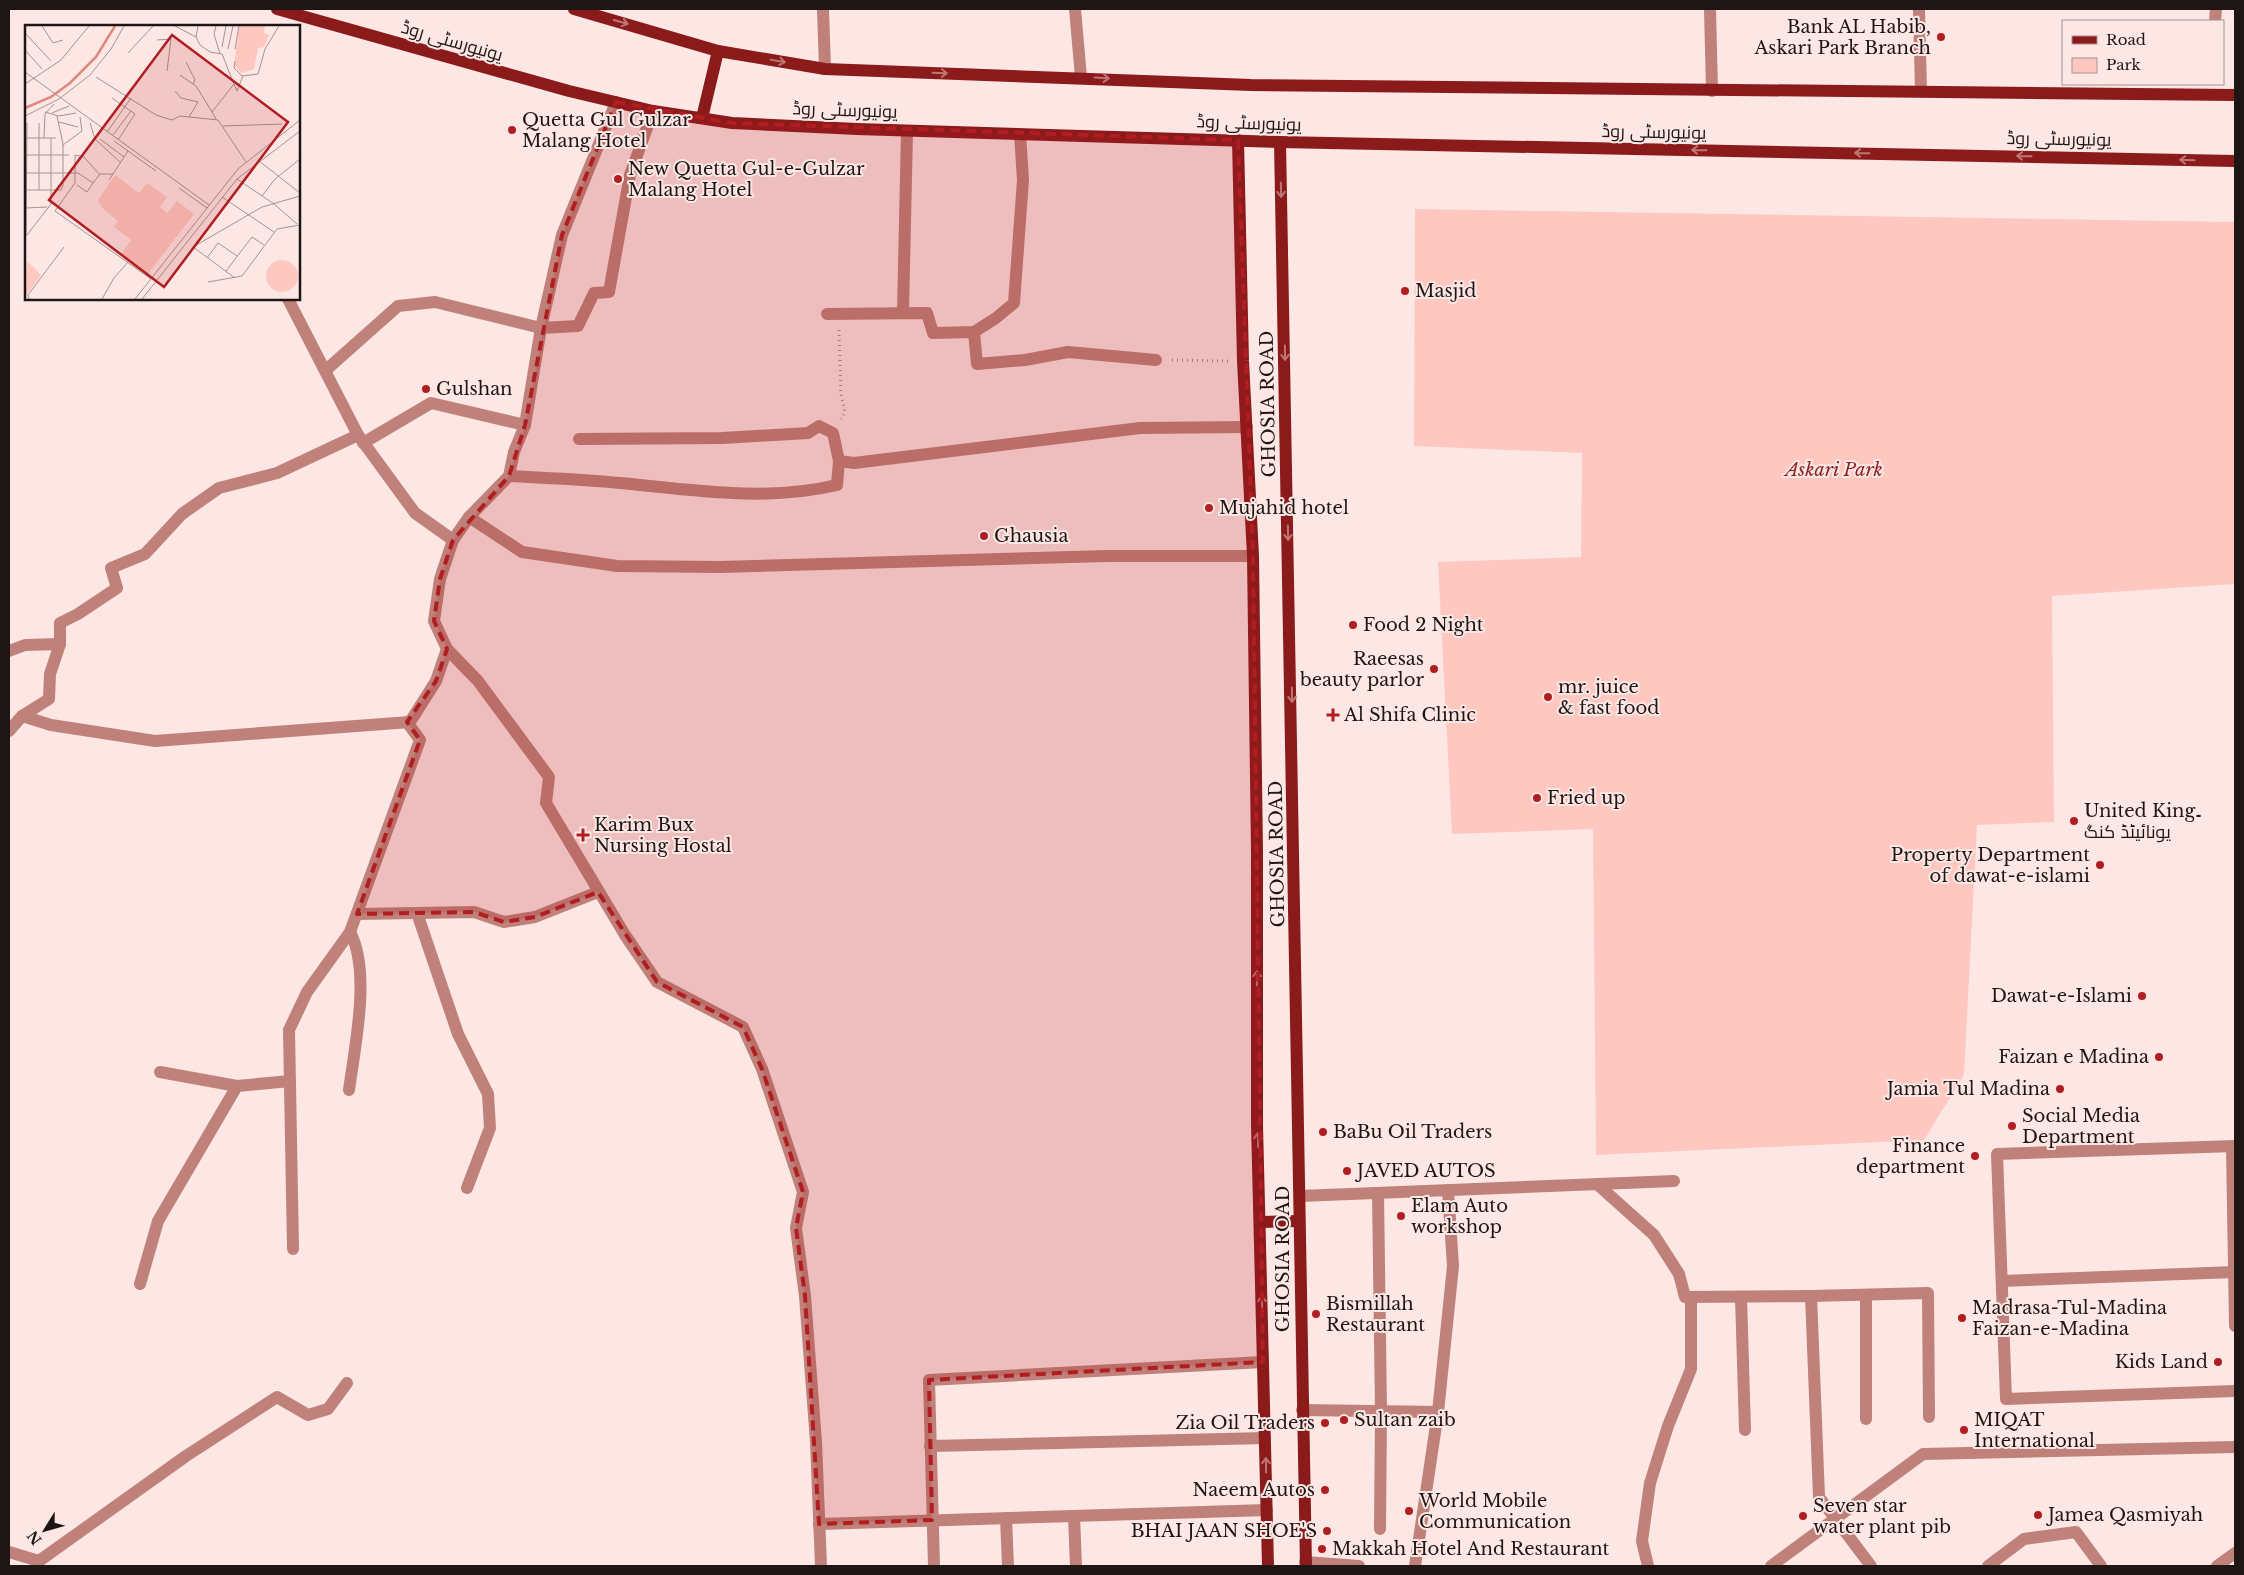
<svg xmlns="http://www.w3.org/2000/svg" width="2244" height="1575" viewBox="0 0 2244 1575" font-family="'Libre Baskerville',Cairo,serif">
<style>
.park{fill:#fec8c1}
.lines{fill:none;stroke-linecap:round;stroke-linejoin:round}
.path{stroke:#a29290;stroke-width:3;stroke-dasharray:1 4;stroke-linecap:butt}
.minor{stroke:#bf817a;stroke-width:12}
.major{stroke:#8b1a1b;stroke-width:12}
.oneway{stroke:#be7675}
.marked{fill:#b01e22;fill-opacity:0.2;stroke:#b01e22;stroke-width:4;stroke-dasharray:10 6;stroke-linejoin:round}
.poi-dot{fill:#b01e22;stroke:#fde7e4;stroke-width:2}
.labels{text-anchor:middle;dominant-baseline:central;stroke-width:4;stroke-linejoin:round;paint-order:stroke}
.poi-label{font-size:18px;fill:#1e1615;stroke:#fde7e4;text-anchor:start}
.street-label{font-size:18px;fill:#1e1615;stroke:#fde7e4}
.park-label{font-size:18px;font-style:italic;fill:#8b1f1f;stroke:#fde7e4}
.inset-river{fill:none;stroke:#e2877e;stroke-width:2.5}
.inset-road{fill:none;stroke:#a49391;stroke-width:1}
.view{fill:#b01e22;fill-opacity:0.15;stroke:#b01e22;stroke-width:2.5}
.inset-edge{fill:none;stroke:#1e1615;stroke-width:2.5}
</style>
<rect width="100%" height="100%" fill="#fde7e4"/>
<polygon class="park" points="1415,209 2235,222 2235,584 2052,596 2054,822 1977,825 1964,1075 1924,1140 1596,1155 1593,829 1452,834 1438,562 1581,557 1582,453 1414,446"/>
<g class="lines">
<g class="path">
<polyline points="839,330 841,394 845,412 841,419"/>
<polyline points="1172,360 1228,361"/>
</g>
<g class="minor">
<polyline points="823,9 825,69"/>
<polyline points="1075,9 1081,77"/>
<polyline points="1710,9 1712,91"/>
<polyline points="1919,9 1921,91"/>
<polyline points="2215,21 2216,9"/>
<polyline points="616,102 562,235 541,328 525,425 514,452 509,476 469,517 453,540 440,579 434,621 447,649 478,681 549,777 546,803 625,935 657,982 743,1027 762,1069 803,1192 796,1228 805,1296 816,1442 821,1566"/>
<polyline points="288,299 358,435 415,513 453,540"/>
<polyline points="903,312 907,131"/>
<polyline points="827,314 927,313 933,333 974,332 996,318 1014,303 1023,180 1020,134"/>
<polyline points="974,332 977,364 1025,360 1068,352 1156,360"/>
<polyline points="326,370 398,306 435,302 541,328 578,326 594,293 609,292 630,175 653,111"/>
<polyline points="579,439 722,438 808,433 819,426 833,433 839,461 854,463 1140,428 1247,427"/>
<polyline points="363,443 431,403 525,425"/>
<path d="M509 476C546 478 584 479 620 483 693 490 766 502 837 485L839 461"/>
<polyline points="469,517 522,552 617,566 720,567 1108,556 1253,556"/>
<polyline points="60,644 60,623 78,614 117,588 111,568 145,554 182,514 219,488 277,473 358,435"/>
<polyline points="9,651 25,645 60,644 50,674 49,699 22,716"/>
<polyline points="9,731 22,716 51,725 155,741 410,722 436,681 447,649"/>
<polyline points="417,913 458,1034 488,1094 490,1128 467,1188"/>
<polyline points="357,914 474,912 504,922 535,917 598,892"/>
<polyline points="160,1072 237,1086"/>
<path d="M349 1090C355 1046 371 971 350 932"/>
<polyline points="2235,1146 1997,1154 2006,1399 2235,1391"/>
<polyline points="2232,1147 2235,1326"/>
<polyline points="1597,1184 1654,1235 1679,1274 1685,1297 1811,1296 1819,1497 1871,1566"/>
<polyline points="1378,1193 1381,1411 1380,1529"/>
<polyline points="1300,1196 1674,1181"/>
<polyline points="293,1249 289,1030 307,992 350,932 420,740 407,722"/>
<polyline points="2002,1281 2234,1272"/>
<polyline points="140,1284 158,1221 237,1086 290,1081"/>
<polyline points="1866,1295 1866,1419"/>
<polyline points="1811,1296 1928,1293 1929,1417"/>
<polyline points="1741,1297 1745,1430"/>
<polyline points="1302,1410 1438,1412"/>
<polyline points="930,1446 1265,1438"/>
<polyline points="1074,1516 1076,1566"/>
<polyline points="1006,1518 1008,1566"/>
<polyline points="819,1524 1267,1510"/>
<polyline points="9,1552 39,1561"/>
<polyline points="1305,1562 1359,1566"/>
<polyline points="37,1566 39,1561 186,1456 277,1397 308,1415 328,1409 347,1383"/>
<polyline points="934,1566 929,1380 1263,1362"/>
<polyline points="1415,1566 1438,1412 1453,1266 1448,1190"/>
<polyline points="1648,1566 1642,1541 1650,1483 1668,1426 1691,1369 1691,1297"/>
<polyline points="1771,1566 1923,1454 2235,1447"/>
<polyline points="1988,1566 2024,1539 2076,1532 2101,1566"/>
<polyline points="2217,1566 2235,1553"/>
</g>
<g class="major">
<polyline points="277,9 569,91 653,111 732,123 857,129 1280,142 2235,161"/>
<polyline points="574,9 718,51 825,69 1251,85 2235,95"/>
<polyline points="702,118 718,51"/>
<polyline points="1238,140 1243,361 1253,556 1257,852 1257,1125 1268,1566"/>
<polyline points="1280,142 1306,1566"/>
<polyline points="1260,1222 1299,1221"/>
</g>
</g>
<defs><path id="oneway-shaft" d="M-6 0H5M1.5-3L5.5 0L1.5 3" fill="none" stroke-width="1.6" stroke-linecap="round" stroke-linejoin="round" transform="scale(1.25)"/></defs>
<g class="oneway">
<use href="#oneway-shaft" transform="translate(621 22) rotate(16)"/>
<use href="#oneway-shaft" transform="translate(778 61) rotate(10)"/>
<use href="#oneway-shaft" transform="translate(940 73) rotate(2)"/>
<use href="#oneway-shaft" transform="translate(1102 78) rotate(3)"/>
<use href="#oneway-shaft" transform="translate(1699 150) rotate(-179)"/>
<use href="#oneway-shaft" transform="translate(1862 153) rotate(-179)"/>
<use href="#oneway-shaft" transform="translate(2024 156) rotate(-179)"/>
<use href="#oneway-shaft" transform="translate(2187 160) rotate(-178)"/>
<use href="#oneway-shaft" transform="translate(1281 190) rotate(89)"/>
<use href="#oneway-shaft" transform="translate(1285 353) rotate(89)"/>
<use href="#oneway-shaft" transform="translate(1288 533) rotate(89)"/>
<use href="#oneway-shaft" transform="translate(1292 695) rotate(89)"/>
<use href="#oneway-shaft" transform="translate(1257 978) rotate(-90)"/>
<use href="#oneway-shaft" transform="translate(1258 1140) rotate(-91)"/>
<use href="#oneway-shaft" transform="translate(1262 1303) rotate(-91)"/>
<use href="#oneway-shaft" transform="translate(1266 1465) rotate(-91)"/>
</g>
<path class="marked" d="M616 102 732 123 1238 140 1253 556 1263 1362 929 1380 932 1520 819 1524 805 1296 796 1228 803 1192 762 1069 743 1027 657 982 598 892 535 917 504 922 474 912 357 914 420 740 407 722 436 681 447 649 434 621 440 579 453 540 509 476 525 425 562 235Z"/>
<g class="poi-dot">
<circle cx="1941" cy="37" r="5"/>
<circle cx="512" cy="130" r="5"/>
<circle cx="618" cy="179" r="5"/>
<circle cx="1405" cy="291" r="5"/>
<circle cx="426" cy="389" r="5"/>
<circle cx="1209" cy="508" r="5"/>
<circle cx="984" cy="536" r="5"/>
<circle cx="1353" cy="625" r="5"/>
<circle cx="1434" cy="669" r="5"/>
<circle cx="1548" cy="697" r="5"/>
<path d="M1330.5 707.5h5v5h5v5h-5v5h-5v-5h-5v-5h5z"/>
<circle cx="1537" cy="798" r="5"/>
<circle cx="2074" cy="821" r="5"/>
<path d="M580.5 827.5h5v5h5v5h-5v5h-5v-5h-5v-5h5z"/>
<circle cx="2100" cy="865" r="5"/>
<circle cx="2142" cy="996" r="5"/>
<circle cx="2159" cy="1057" r="5"/>
<circle cx="2060" cy="1089" r="5"/>
<circle cx="2012" cy="1126" r="5"/>
<circle cx="1323" cy="1132" r="5"/>
<circle cx="1975" cy="1156" r="5"/>
<circle cx="1347" cy="1171" r="5"/>
<circle cx="1401" cy="1216" r="5"/>
<circle cx="1316" cy="1314" r="5"/>
<circle cx="1962" cy="1318" r="5"/>
<circle cx="2218" cy="1362" r="5"/>
<circle cx="1344" cy="1420" r="5"/>
<circle cx="1325" cy="1423" r="5"/>
<circle cx="1964" cy="1430" r="5"/>
<circle cx="1325" cy="1490" r="5"/>
<circle cx="1409" cy="1511" r="5"/>
<circle cx="2038" cy="1515" r="5"/>
<circle cx="1803" cy="1516" r="5"/>
<circle cx="1327" cy="1531" r="5"/>
<circle cx="1322" cy="1549" r="5"/>
</g>
<g class="labels">
<g class="poi-label">
<text x="1931" y="27" text-anchor="end">Bank AL Habib,<tspan x="1931" dy="21">Askari Park Branch</tspan></text>
<text x="522" y="120">Quetta Gul Gulzar<tspan x="522" dy="21">Malang Hotel</tspan></text>
<text x="628" y="169">New Quetta Gul-e-Gulzar<tspan x="628" dy="21">Malang Hotel</tspan></text>
<text x="1415" y="291">Masjid</text>
<text x="436" y="389">Gulshan</text>
<text x="1219" y="508">Mujahid hotel</text>
<text x="994" y="536">Ghausia</text>
<text x="1363" y="625">Food 2 Night</text>
<text x="1424" y="659" text-anchor="end">Raeesas<tspan x="1424" dy="21">beauty parlor</tspan></text>
<text x="1558" y="687">mr. juice<tspan x="1558" dy="21">&amp; fast food</tspan></text>
<text x="1344" y="715">Al Shifa Clinic</text>
<text x="1547" y="798">Fried up</text>
<text x="2084" y="811">United King۔<tspan x="2084" dy="21">یونائیٹڈ کنگ</tspan></text>
<text x="594" y="825">Karim Bux<tspan x="594" dy="21">Nursing Hostal</tspan></text>
<text x="2090" y="855" text-anchor="end">Property Department<tspan x="2090" dy="21">of dawat-e-islami</tspan></text>
<text x="2132" y="996" text-anchor="end">Dawat-e-Islami</text>
<text x="2149" y="1057" text-anchor="end">Faizan e Madina</text>
<text x="2050" y="1089" text-anchor="end">Jamia Tul Madina</text>
<text x="2022" y="1116">Social Media<tspan x="2022" dy="21">Department</tspan></text>
<text x="1333" y="1132">BaBu Oil Traders</text>
<text x="1965" y="1146" text-anchor="end">Finance<tspan x="1965" dy="21">department</tspan></text>
<text x="1357" y="1171">JAVED AUTOS</text>
<text x="1411" y="1206">Elam Auto<tspan x="1411" dy="21">workshop</tspan></text>
<text x="1326" y="1304">Bismillah<tspan x="1326" dy="21">Restaurant</tspan></text>
<text x="1972" y="1308">Madrasa-Tul-Madina<tspan x="1972" dy="21">Faizan-e-Madina</tspan></text>
<text x="2208" y="1362" text-anchor="end">Kids Land</text>
<text x="1354" y="1420">Sultan zaib</text>
<text x="1974" y="1420">MIQAT<tspan x="1974" dy="21">International</tspan></text>
<text x="1315" y="1423" text-anchor="end">Zia Oil Traders</text>
<text x="1315" y="1490" text-anchor="end">Naeem Autos</text>
<text x="1419" y="1501">World Mobile<tspan x="1419" dy="21">Communication</tspan></text>
<text x="1813" y="1506">Seven star<tspan x="1813" dy="21">water plant pib</tspan></text>
<text x="2048" y="1515">Jamea Qasmiyah</text>
<text x="1317" y="1531" text-anchor="end">BHAI JAAN SHOE'S</text>
<text x="1332" y="1549">Makkah Hotel And Restaurant</text>
</g>
<g class="street-label">
<text transform="translate(452 41) rotate(16)">یونیورسٹی روڈ</text>
<text transform="translate(845 110) rotate(2)">یونیورسٹی روڈ</text>
<text transform="translate(1249 123) rotate(2)">یونیورسٹی روڈ</text>
<text transform="translate(1654 132) rotate(1)">یونیورسٹی روڈ</text>
<text transform="translate(2059 139) rotate(1)">یونیورسٹی روڈ</text>
<text transform="translate(1268 404) rotate(-91)">GHOSIA ROAD</text>
<text transform="translate(1277 854) rotate(-91)">GHOSIA ROAD</text>
<text transform="translate(1283 1259) rotate(-90)">GHOSIA ROAD</text>
</g>
<g class="park-label">
<text x="1834" y="470">Askari Park</text>
</g>
</g>
<g transform="translate(25 25)">
<rect width="275" height="275" fill="#fde7e4"/>
<path d="M214 1H240L239 8 244 10 239 22 233 23 229 44 216 48 209 40Z" fill="#fec8c1"/>
<path d="M90 150 114 168 122 158 142 172 135 182 142 188 152 176 169 189 122 250 96 230 106 215 89 202 93 196 76 182 73 175ZM241 251a16 16 0 1 1 32 0a16 16 0 1 1-32 0ZM2 236 16 250 2 269 0 268Z" fill="#fec8c1"/>
<path class="inset-river" d="M0 83 26 72 45 58 71 32 90 1"/>
<path class="inset-road" d="M17 1 28 18 38 15M150 1 171 12M173 1 171 12 175 20 185 27 197 29 209 59 187 87 191 94M191 1 189 9 195 29M0 8 26 36M132 15 146 14 142 46M197 22 201 1M203 24 208 1M210 24 214 1M0 25 17 44M103 28 128 1M210 36 209 43 217 51 233 49 240 24 254 1M161 37 170 55 168 59M0 47 184 180M155 50 171 61 187 87M71 52 131 90 147 95 155 91 193 95 221 137M0 59 36 35 64 1M209 59 212 66 218 51M150 66 156 73 173 77M87 73 110 89 93 115M20 87 34 91 51 88M27 88 44 81M0 91 34 74 65 50 86 24 99 1M164 92 173 77M34 97 53 102M65 98 70 114 96 138M198 101 257 99M82 107 106 73M88 110 106 86M2 113H31M19 113 20 89 29 79M75 114 99 132M89 116 131 146M38 120 57 106 55 92M0 130H44M234 136 275 168M0 148H53L68 158 75 149H88M74 149 59 132 50 130V158L30 186 126 254M212 154 249 179 272 199M84 155 103 126M52 160 62 167 68 158M154 163 182 183M0 165H36L38 160V119L32 91M14 165V98M237 171 250 154 275 134M197 172 249 207M0 183 22 182M2 210 26 179V113M1 211 2 98M168 222 237 182 275 171M168 222 210 253M182 233 193 218 212 231M201 246 227 212 239 220M183 257 217 251 252 204 275 200M4 274 3 270 39 222M77 274 89 253 103 237M110 274 213 144 275 95M117 274 212 154 275 106"/>
<path class="view" d="M147 10 263 97 139 262 24 175Z"/>
<rect width="275" height="275" class="inset-edge"/>
</g>
<rect width="2244" height="1575" fill="none" stroke="#1e1615" stroke-width="20"/>
<rect x="2062" y="20" width="162" height="65" fill="#fde7e4" stroke="#a49391"/>
<rect x="2072" y="36" width="25" height="8" fill="#8b1a1b" stroke="#a49391"/>
<text x="2106" y="45" font-size="15" fill="#1e1615">Road</text>
<rect x="2072" y="58" width="25" height="15" fill="#fec8c1" stroke="#a49391"/>
<text x="2106" y="70" font-size="15" fill="#1e1615">Park</text>
<g transform="translate(45 1530) rotate(233)" stroke="#fde7e4" stroke-width="4" paint-order="stroke">
<path d="M0-4L9 19L0 12L-9 19Z" fill="#1e1615"/>
<text y="-8" font-size="14" font-weight="bold" text-anchor="middle" fill="#1e1615">N</text>
</g>
</svg>
